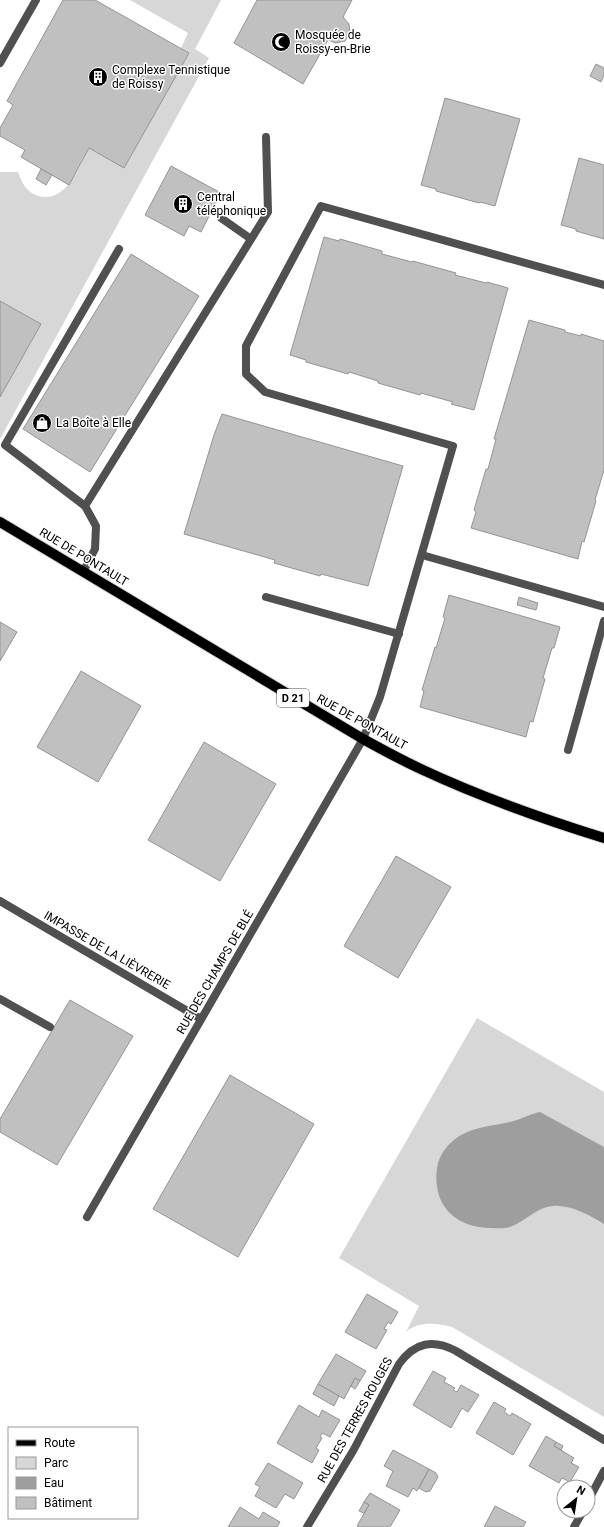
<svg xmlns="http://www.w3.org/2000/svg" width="604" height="1527" viewBox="0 0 604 1527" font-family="Roboto,sans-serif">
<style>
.green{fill:#d7d7d7}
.water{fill:#9e9e9e}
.building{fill:#c0c0c0;stroke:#949494}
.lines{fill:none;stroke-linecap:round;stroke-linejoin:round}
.primary-casing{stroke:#dbdbdb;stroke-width:12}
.lane{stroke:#505050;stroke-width:8}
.street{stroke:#505050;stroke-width:8}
.primary{stroke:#000;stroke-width:10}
.labels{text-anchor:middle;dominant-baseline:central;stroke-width:3;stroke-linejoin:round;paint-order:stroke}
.shield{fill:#fff;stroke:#4c4c4c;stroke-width:1}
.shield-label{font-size:11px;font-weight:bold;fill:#000}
.poi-label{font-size:12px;fill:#000;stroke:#fff;text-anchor:start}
.street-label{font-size:12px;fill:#000;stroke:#fff}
</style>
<rect width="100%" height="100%" fill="#fff"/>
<g class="green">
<path d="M130 0H221L195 49 209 58 0 439V397L41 324 0 301V172H18C22 183 26 192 38 196 66 204 79 167 89 148L124 168 189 53 181 48 188 33Z"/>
<path d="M477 1018 604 1092V1417L452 1327C436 1323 419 1321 406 1332L419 1306 339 1258Z"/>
</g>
<path class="water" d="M540 1112 604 1147V1224C591 1216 575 1207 559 1206 539 1204 527 1221 510 1227 504 1229 497 1228 491 1228 455 1228 432 1205 437 1168 439 1154 449 1142 461 1135 478 1125 498 1126 517 1120 525 1117 531 1114 540 1112Z"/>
<g class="building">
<polygon points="63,0 95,0 189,53 124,168 89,148 69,185 21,157 25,150 0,136 0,128 13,105 7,101"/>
<polygon points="257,0 352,0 343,17 349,24 350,33 345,41 336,43 328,40 303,84 234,43"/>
<polygon points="596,64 604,68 604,75 601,82 590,76"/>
<polygon points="445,98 520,119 495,206 480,202 479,203 436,191 436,189 421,185"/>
<polygon points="579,158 604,165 604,239 576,231 576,229 561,225"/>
<polygon points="171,166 221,193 201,232 189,226 184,236 145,215"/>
<polygon points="41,169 52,175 46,185 36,179"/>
<polygon points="324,237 339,241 340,239 382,251 382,254 412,262 413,261 456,273 455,275 486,283 487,282 508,288 474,410 451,404 453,402 421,393 420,395 378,383 378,381 349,372 348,374 306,362 306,360 290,355"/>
<polygon points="131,254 199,296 90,472 23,429"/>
<polygon points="0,301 41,324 0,397"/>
<polygon points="529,320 565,330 565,332 581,336 581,334 604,341 604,470 595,500 596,501 584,542 582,541 578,559 471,528 476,512 474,510 486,469 488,469 496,439 494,439"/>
<polygon points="222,414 403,466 368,586 321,574 320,576 274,563 275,560 184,534 214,435"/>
<polygon points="449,595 560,627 554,648 552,648 543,678 545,679 533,722 530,721 526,737 420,707 424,691 422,690 435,647 436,648 445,618 443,617"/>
<polygon points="519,597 538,603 536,610 517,605"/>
<polygon points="0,622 17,632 0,661"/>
<polygon points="81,671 141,706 98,782 37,747"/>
<polygon points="204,742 276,784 220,881 148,840"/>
<polygon points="396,856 451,887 398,978 344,946"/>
<polygon points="70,1000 133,1036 57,1165 0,1132 0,1119"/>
<polygon points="230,1075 314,1124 238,1257 153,1209"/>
<polygon points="367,1294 398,1312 391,1324 388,1322 384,1329 387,1330 376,1349 345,1332"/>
<polygon points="336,1354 366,1371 360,1381 355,1378 344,1399 318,1384"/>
<polygon points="433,1371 446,1378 444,1382 455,1388 453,1390 457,1392 461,1385 479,1395 468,1412 462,1408 451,1428 413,1405"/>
<polygon points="355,1378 360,1381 355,1389 351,1386"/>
<polygon points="318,1384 339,1396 334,1406 313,1394"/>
<polygon points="494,1402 506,1409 504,1412 510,1416 512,1413 531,1424 513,1455 476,1433"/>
<polygon points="299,1405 319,1417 322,1410 340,1420 330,1437 322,1433 320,1437 322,1438 316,1448 319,1450 312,1463 277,1443"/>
<polygon points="546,1436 556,1442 554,1446 574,1458 571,1463 579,1467 570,1482 562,1478 559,1483 529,1466"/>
<polygon points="556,1442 563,1446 561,1450 554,1446"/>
<polygon points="393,1450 429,1469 417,1491 413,1488 408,1497 386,1486 393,1471 384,1466"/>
<polygon points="268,1463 303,1483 294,1499 285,1494 276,1508 255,1496 260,1487 255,1484"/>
<polygon points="429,1469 436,1473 438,1477 430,1491 426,1492 419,1488"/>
<polygon points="370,1493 400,1510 390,1527 359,1527 357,1526 369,1505 364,1502"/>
<polygon points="364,1502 369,1505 364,1513 359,1511"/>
<polygon points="495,1506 526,1522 523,1527 484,1527"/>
<polygon points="240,1507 259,1519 263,1512 280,1522 277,1527 228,1527"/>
</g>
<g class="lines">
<defs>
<path id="primary" d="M0 522 363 739C383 750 403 761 423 770 481 797 543 819 604 838"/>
</defs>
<use href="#primary" class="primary-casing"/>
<g class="lane">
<polyline points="0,63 36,0"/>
<polyline points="221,218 251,239"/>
<polyline points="85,506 5,445 119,249"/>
<polyline points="422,555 604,607"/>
<polyline points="83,572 95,549 96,526 85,506 268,212 266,137"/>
<polyline points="266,597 399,634"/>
<polyline points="363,739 380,697 453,446 265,392 246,374 246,346 321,206 604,285"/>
<polyline points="568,750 604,621"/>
<polyline points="0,999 50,1027"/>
</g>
<g class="street">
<polyline points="0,901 201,1019"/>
<polyline points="87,1217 363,739"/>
<polyline points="588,1501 604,1471"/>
<path d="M307 1527 353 1451 399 1364C415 1342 433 1339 456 1351L604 1440"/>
<polyline points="574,1527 583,1511"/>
</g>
<use href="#primary" class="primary"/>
</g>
<defs>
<symbol id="mosque-disc" viewBox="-11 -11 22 22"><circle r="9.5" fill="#000" stroke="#fff"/><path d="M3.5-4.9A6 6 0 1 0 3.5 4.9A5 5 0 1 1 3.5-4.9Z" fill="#fff"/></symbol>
<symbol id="building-disc" viewBox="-11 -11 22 22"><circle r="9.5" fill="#000" stroke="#fff"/><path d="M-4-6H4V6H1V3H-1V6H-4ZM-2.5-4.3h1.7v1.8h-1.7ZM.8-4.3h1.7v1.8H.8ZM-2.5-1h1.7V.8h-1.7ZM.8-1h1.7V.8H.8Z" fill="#fff"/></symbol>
<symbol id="shop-disc" viewBox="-11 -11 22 22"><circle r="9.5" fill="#000" stroke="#fff"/><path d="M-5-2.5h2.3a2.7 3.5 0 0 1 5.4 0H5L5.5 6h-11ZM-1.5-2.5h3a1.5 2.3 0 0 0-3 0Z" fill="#fff"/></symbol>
</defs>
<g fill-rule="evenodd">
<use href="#mosque-disc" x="270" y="31" width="22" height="22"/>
<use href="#building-disc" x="87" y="66" width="22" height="22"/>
<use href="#building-disc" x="172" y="193" width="22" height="22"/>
<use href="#shop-disc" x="31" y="412" width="22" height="22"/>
</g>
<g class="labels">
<rect class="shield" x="277" y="689" width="32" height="18" rx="3"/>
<g class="shield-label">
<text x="293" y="698">D 21</text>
</g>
<g class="poi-label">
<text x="295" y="35">Mosquée de<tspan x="295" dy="14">Roissy-en-Brie</tspan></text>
<text x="112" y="70">Complexe Tennistique<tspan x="112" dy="14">de Roissy</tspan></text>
<text x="197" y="197">Central<tspan x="197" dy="14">téléphonique</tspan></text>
<text x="56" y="423">La Boîte à Elle</text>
</g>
<g class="street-label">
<text transform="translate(84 557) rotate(31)">RUE DE PONTAULT</text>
<text transform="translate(362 722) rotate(29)">RUE DE PONTAULT</text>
<text transform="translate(107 950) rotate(30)">IMPASSE DE LA LIÈVRERIE</text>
<text transform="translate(215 972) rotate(-60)">RUE DES CHAMPS DE BLÉ</text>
<text transform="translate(355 1420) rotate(-61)">RUE DES TERRES ROUGES</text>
</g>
</g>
<rect x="8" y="1427" width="130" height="92" fill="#ffffff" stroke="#999999"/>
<rect x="16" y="1440" width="20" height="6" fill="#000000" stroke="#999999"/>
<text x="44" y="1447" font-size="12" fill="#000000">Route</text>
<rect x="16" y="1457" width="20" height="12" fill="#d7d7d7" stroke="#999999"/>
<text x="44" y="1467" font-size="12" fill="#000000">Parc</text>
<rect x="16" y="1477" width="20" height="12" fill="#9e9e9e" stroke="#999999"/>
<text x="44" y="1487" font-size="12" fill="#000000">Eau</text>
<rect x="16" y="1497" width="20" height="12" fill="#c0c0c0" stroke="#999999"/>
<text x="44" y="1507" font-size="12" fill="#000000">Bâtiment</text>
<g transform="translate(576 1499) rotate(30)"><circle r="19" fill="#ffffff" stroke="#999999"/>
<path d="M0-3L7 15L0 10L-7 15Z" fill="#000000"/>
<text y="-6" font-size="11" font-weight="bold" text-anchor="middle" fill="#000000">N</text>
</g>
</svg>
